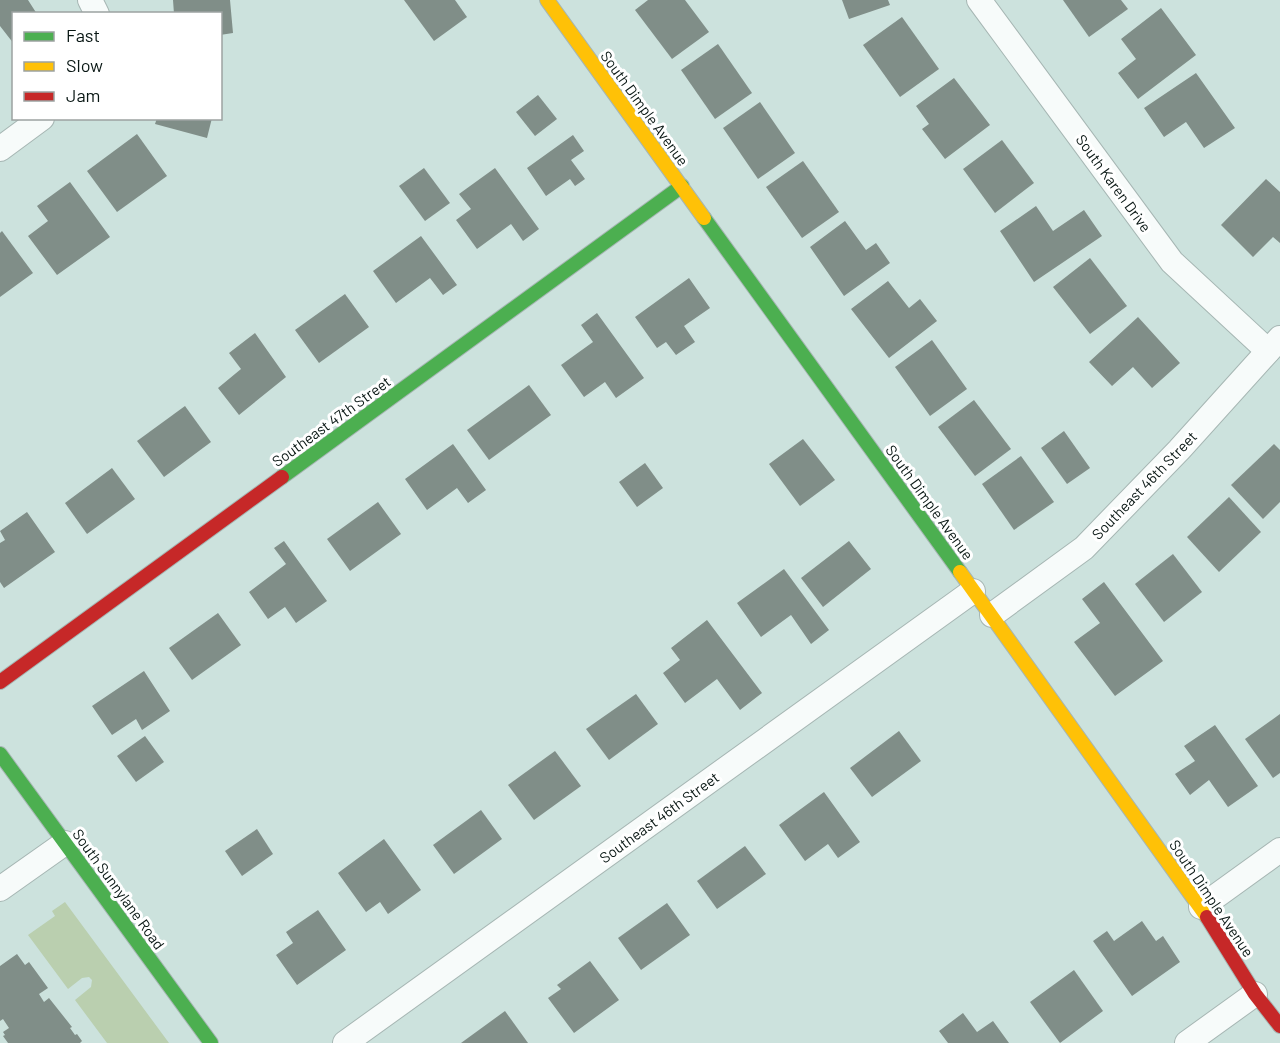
<svg xmlns="http://www.w3.org/2000/svg" width="1280" height="1043" viewBox="0 0 1280 1043" font-family="Barlow,sans-serif">
<style>
.green{fill:#bacfaf}
.building{fill:#808e88}
.lines{fill:none;stroke-linecap:round;stroke-linejoin:round}
.street-casing{stroke:#a6b6b3;stroke-width:26}
.fast-casing{stroke:#a6b6b3;stroke-width:16}
.slow-casing{stroke:#a6b6b3;stroke-width:16}
.jam-casing{stroke:#a6b6b3;stroke-width:16}
.street{stroke:#f7fbfa;stroke-width:24}
.fast{stroke:#4caf50;stroke-width:14}
.slow{stroke:#ffc107;stroke-width:14}
.jam{stroke:#c62828;stroke-width:14}
.labels{text-anchor:middle;dominant-baseline:central;stroke-width:6;stroke-linejoin:round;paint-order:stroke}
.street-label{font-size:15px;fill:#081613;stroke:#fff}
</style>
<rect width="100%" height="100%" fill="#cce2dd"/>
<polygon class="green" points="65,902 169,1043 107,1043 75,1000 91,987 92,980 89,977 82,978 68,989 28,935 55,916 52,911"/>
<g class="building">
<polygon points="0,0 28,0 37,14 14,14 14,44 0,26"/>
<polygon points="173,0 230,0 233,33 220,35 220,14 174,14"/>
<polygon points="404,0 455,0 467,17 434,41"/>
<polygon points="648,0 685,0 709,32 672,59 635,10"/>
<polygon points="842,0 888,0 890,5 849,19"/>
<polygon points="1063,0 1121,0 1128,9 1089,37"/>
<polygon points="1161,8 1196,55 1138,99 1118,73 1136,59 1121,39"/>
<polygon points="902,17 939,69 900,97 863,45"/>
<polygon points="718,44 752,93 715,119 681,70"/>
<polygon points="1196,73 1235,128 1204,148 1186,122 1164,137 1144,108"/>
<polygon points="954,78 990,125 945,159 922,129 929,124 916,106"/>
<polygon points="538,95 557,119 535,136 516,112"/>
<polygon points="760,102 795,153 758,179 723,128"/>
<polygon points="157,118 212,118 207,138 155,124"/>
<polygon points="137,134 167,176 117,212 87,171"/>
<polygon points="573,135 584,151 571,160 585,179 575,186 570,179 546,196 527,168"/>
<polygon points="1002,140 1034,183 995,213 963,169"/>
<polygon points="803,161 839,212 802,238 766,187"/>
<polygon points="424,168 450,203 425,221 399,186"/>
<polygon points="495,168 539,229 523,241 511,224 477,249 456,220 471,209 459,194"/>
<polygon points="1266,179 1280,192 1280,243 1273,237 1253,257 1221,225"/>
<polygon points="70,182 110,237 57,275 28,236 48,221 37,206"/>
<polygon points="1036,206 1053,231 1084,210 1102,236 1034,282 1000,231"/>
<polygon points="845,221 866,250 876,243 890,263 844,296 810,247"/>
<polygon points="2,231 33,273 0,297 0,233"/>
<polygon points="421,236 457,285 443,295 430,278 396,303 373,271"/>
<polygon points="1090,258 1127,306 1090,334 1053,287"/>
<polygon points="689,278 710,308 684,326 695,342 676,355 666,342 657,348 635,317"/>
<polygon points="888,281 909,308 920,299 937,321 889,358 851,309"/>
<polygon points="345,294 369,327 319,363 295,330"/>
<polygon points="597,313 644,378 616,398 605,382 584,397 561,365 593,342 581,325"/>
<polygon points="1138,317 1180,363 1152,388 1133,367 1112,386 1089,362"/>
<polygon points="255,333 286,377 239,415 218,388 241,369 229,353"/>
<polygon points="932,340 967,389 930,416 895,367"/>
<polygon points="529,385 551,415 489,460 467,430"/>
<polygon points="974,400 1011,449 975,476 938,427"/>
<polygon points="185,406 211,442 164,477 137,441"/>
<polygon points="1064,431 1090,468 1067,484 1041,448"/>
<polygon points="803,439 835,480 800,506 769,464"/>
<polygon points="453,444 486,490 468,503 457,488 427,510 405,479"/>
<polygon points="1274,444 1280,450 1280,502 1263,519 1231,485"/>
<polygon points="1021,456 1054,502 1014,530 982,484"/>
<polygon points="645,463 663,488 637,507 619,482"/>
<polygon points="112,468 135,499 87,534 65,503"/>
<polygon points="1229,497 1261,532 1219,572 1187,537"/>
<polygon points="378,502 401,534 350,571 327,539"/>
<polygon points="27,512 55,552 4,588 0,582 0,543 5,540 0,531"/>
<polygon points="284,541 327,601 296,623 285,607 268,619 249,592 286,564 274,548"/>
<polygon points="849,541 871,569 823,607 801,578"/>
<polygon points="1173,554 1202,592 1164,622 1135,584"/>
<polygon points="784,569 829,630 811,644 791,615 761,637 737,603"/>
<polygon points="1104,582 1163,661 1115,696 1074,642 1100,623 1082,599"/>
<polygon points="218,613 241,645 192,680 169,648"/>
<polygon points="707,620 762,693 740,710 717,679 685,703 663,673 680,660 671,648"/>
<polygon points="144,671 170,711 142,730 136,719 112,735 92,706"/>
<polygon points="636,694 658,724 609,760 586,729"/>
<polygon points="1280,714 1280,773 1273,778 1245,739"/>
<polygon points="1215,725 1258,786 1228,807 1209,780 1190,795 1175,774 1195,761 1184,746"/>
<polygon points="899,731 921,761 872,797 850,768"/>
<polygon points="145,736 164,762 136,782 117,756"/>
<polygon points="555,751 581,786 534,820 508,785"/>
<polygon points="824,792 860,842 838,858 828,844 805,861 779,825"/>
<polygon points="481,810 502,839 454,874 433,845"/>
<polygon points="257,829 273,854 242,876 225,851"/>
<polygon points="384,839 421,890 388,914 380,902 366,912 338,873"/>
<polygon points="745,846 766,874 717,909 697,881"/>
<polygon points="667,903 690,935 641,970 618,938"/>
<polygon points="318,910 346,950 297,985 276,955 293,943 286,932"/>
<polygon points="1142,921 1156,941 1163,936 1180,962 1132,996 1093,941 1107,931 1114,941"/>
<polygon points="17,954 25,965 29,962 48,988 39,994 44,1002 49,998 72,1027 70,1028 75,1035 77,1034 82,1041 80,1043 8,1043 3,1036 5,1035 3,1032 9,1028 3,1019 0,1021 0,966"/>
<polygon points="590,961 619,1000 574,1033 548,998 561,989 557,985"/>
<polygon points="1074,970 1103,1011 1060,1043 1030,1002"/>
<polygon points="505,1011 528,1043 461,1043"/>
<polygon points="963,1013 977,1032 993,1021 1009,1043 948,1043 939,1031"/>
</g>
<g class="lines">
<defs>
<g id="street">
<polyline points="90,0 97,14"/>
<polyline points="979,0 1172,262 1268,351"/>
<polyline points="0,149 42,118"/>
<polyline points="992,615 1084,548 1179,450 1280,338"/>
<polyline points="0,889 65,843"/>
<polyline points="1201,907 1280,850"/>
<polyline points="345,1043 973,591"/>
<polyline points="1187,1043 1255,994"/>
</g>
<g id="fast">
<polyline points="704,218 960,572"/>
<polyline points="282,477 682,186"/>
<polyline points="0,754 211,1043"/>
</g>
<g id="slow">
<polyline points="547,0 704,218"/>
<polyline points="960,572 1207,917"/>
</g>
<g id="jam">
<polyline points="0,682 282,477"/>
<polyline points="1207,917 1255,994 1280,1026"/>
</g>
</defs>
<use href="#street" class="street-casing"/>
<use href="#fast" class="fast-casing"/>
<use href="#slow" class="slow-casing"/>
<use href="#jam" class="jam-casing"/>
<use href="#street" class="street"/>
<use href="#fast" class="fast"/>
<use href="#slow" class="slow"/>
<use href="#jam" class="jam"/>
</g>
<g class="labels">
<g class="street-label">
<text transform="translate(645 108) rotate(54)">South Dimple Avenue</text>
<text transform="translate(1114 183) rotate(54)">South Karen Drive</text>
<text transform="translate(331 421) rotate(-36)">Southeast 47th Street</text>
<text transform="translate(1144 485) rotate(-46)">Southeast 46th Street</text>
<text transform="translate(930 502) rotate(54)">South Dimple Avenue</text>
<text transform="translate(659 817) rotate(-36)">Southeast 46th Street</text>
<text transform="translate(119 889) rotate(54)">South Sunnylane Road</text>
<text transform="translate(1212 898) rotate(56)">South Dimple Avenue</text>
</g>
</g>
<rect x="12" y="12" width="210" height="108" fill="#ffffff" stroke="#9ca2a1" stroke-width="1.5"/>
<rect x="24" y="32" width="30" height="9" fill="#4caf50" stroke="#9ca2a1" stroke-width="1.5"/>
<text x="66" y="42" font-size="18" fill="#081613">Fast</text>
<rect x="24" y="62" width="30" height="9" fill="#ffc107" stroke="#9ca2a1" stroke-width="1.5"/>
<text x="66" y="72" font-size="18" fill="#081613">Slow</text>
<rect x="24" y="92" width="30" height="9" fill="#c62828" stroke="#9ca2a1" stroke-width="1.5"/>
<text x="66" y="102" font-size="18" fill="#081613">Jam</text>
</svg>
